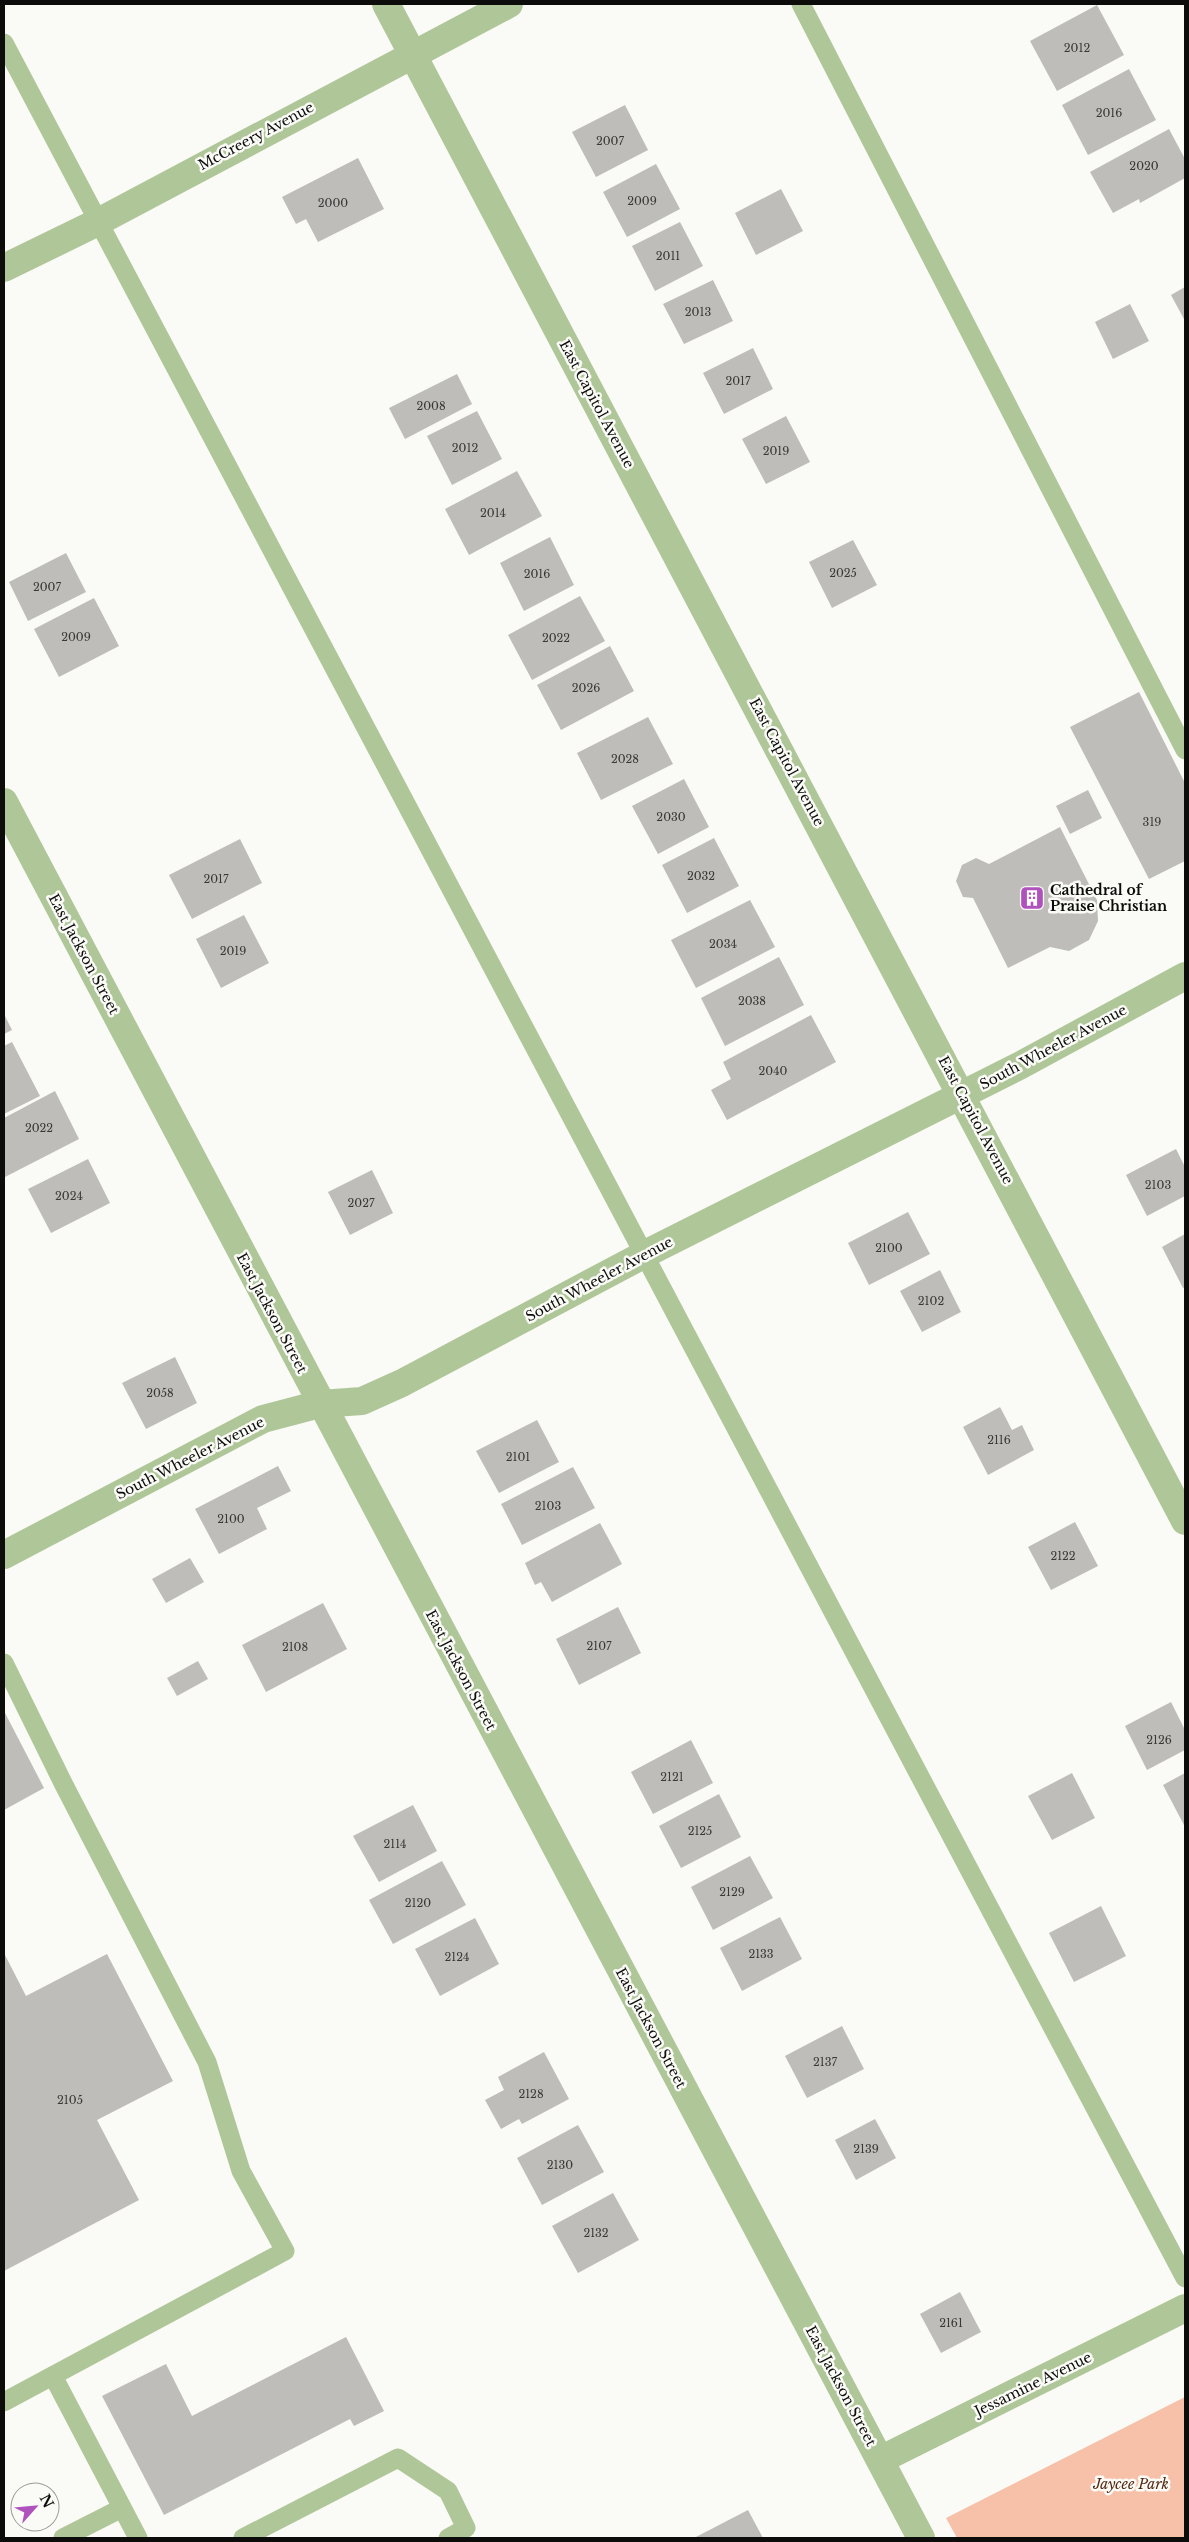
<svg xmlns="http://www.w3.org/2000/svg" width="1189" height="2542" viewBox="0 0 1189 2542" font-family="'Libre Baskerville',serif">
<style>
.green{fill:#f6c1a8}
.building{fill:#bfbdba}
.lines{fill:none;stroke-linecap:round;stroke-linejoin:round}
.lane{stroke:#afc798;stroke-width:19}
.street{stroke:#afc798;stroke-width:28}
.labels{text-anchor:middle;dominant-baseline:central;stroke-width:5;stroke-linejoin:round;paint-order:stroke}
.number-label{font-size:11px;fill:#393837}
.street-label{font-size:14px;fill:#0c0c0b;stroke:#fafaf6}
.poi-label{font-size:14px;font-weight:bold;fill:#0c0c0b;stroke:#fafaf6;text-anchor:start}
.park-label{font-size:14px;font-style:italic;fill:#542710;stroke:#fafaf6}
</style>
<rect width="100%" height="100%" fill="#fafaf6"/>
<polygon class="green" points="1185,2397 1185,2538 957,2538 946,2518"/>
<g class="building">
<polygon points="1097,5 1124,55 1057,91 1030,41"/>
<polygon points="1129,69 1156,120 1088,155 1062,105"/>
<polygon points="625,105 648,150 596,177 572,132"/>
<polygon points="1169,129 1185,159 1185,178 1140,203 1139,199 1113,213 1090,172"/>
<polygon points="358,158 384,209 318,242 306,219 296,224 282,197"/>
<polygon points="656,164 680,209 627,237 603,192"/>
<polygon points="781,189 803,231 756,255 735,213"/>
<polygon points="680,222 703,266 655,291 632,246"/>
<polygon points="713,280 733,321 684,344 663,304"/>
<polygon points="1185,287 1185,321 1171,295"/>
<polygon points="1130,304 1149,341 1113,359 1095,322"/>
<polygon points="753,348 773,389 724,414 703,373"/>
<polygon points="457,374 472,404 405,439 389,408"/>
<polygon points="477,411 502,459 452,485 427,436"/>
<polygon points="786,416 810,462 766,484 742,439"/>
<polygon points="517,471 542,516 469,555 445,509"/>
<polygon points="550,537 574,585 524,611 500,563"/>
<polygon points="853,540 877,585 832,608 809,562"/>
<polygon points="66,553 86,592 28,621 9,582"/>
<polygon points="580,596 605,641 532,680 508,635"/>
<polygon points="94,598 119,646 59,677 34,629"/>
<polygon points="610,646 634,691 561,730 537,685"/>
<polygon points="1139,692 1185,783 1185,861 1149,879 1070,727"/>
<polygon points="648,717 673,764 601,800 577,753"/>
<polygon points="684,779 709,827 658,854 632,806"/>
<polygon points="1088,790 1102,818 1070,834 1056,806"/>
<polygon points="1060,827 1097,900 1098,921 1089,940 1069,951 1050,947 1008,968 973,898 963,897 956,881 962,865 976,858 989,864"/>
<polygon points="714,838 739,886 687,913 662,865"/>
<polygon points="240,839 262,883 192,919 169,875"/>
<polygon points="750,900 775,947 696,988 671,940"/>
<polygon points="244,915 269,963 221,988 196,939"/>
<polygon points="779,957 804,1005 725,1046 701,998"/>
<polygon points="4,1014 12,1030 4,1034"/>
<polygon points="811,1015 836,1062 727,1120 711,1090 731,1079 723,1062"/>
<polygon points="12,1042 40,1096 4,1114 4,1046"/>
<polygon points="55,1091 79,1139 5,1177 4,1118"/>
<polygon points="1176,1149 1185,1167 1185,1196 1147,1216 1126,1175"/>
<polygon points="88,1159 110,1203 51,1233 28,1189"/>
<polygon points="372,1170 393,1213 350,1235 328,1192"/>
<polygon points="908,1212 930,1254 869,1285 848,1243"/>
<polygon points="1185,1234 1185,1287 1183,1288 1162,1247"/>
<polygon points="940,1270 961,1312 922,1332 900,1291"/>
<polygon points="175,1357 197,1403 146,1429 122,1383"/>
<polygon points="1000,1407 1012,1430 1022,1425 1034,1450 988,1475 963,1427"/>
<polygon points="537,1420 559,1462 499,1493 476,1451"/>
<polygon points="278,1466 291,1491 257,1508 267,1529 219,1554 195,1509"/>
<polygon points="573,1467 595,1508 522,1545 501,1504"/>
<polygon points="1075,1522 1098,1566 1051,1590 1028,1547"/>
<polygon points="600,1523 622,1564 552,1602 541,1582 535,1585 525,1563"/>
<polygon points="190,1558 204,1582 166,1603 152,1579"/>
<polygon points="323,1603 347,1649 266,1692 242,1645"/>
<polygon points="618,1607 641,1653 579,1685 556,1639"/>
<polygon points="198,1661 208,1679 177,1696 167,1678"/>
<polygon points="1171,1702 1185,1730 1185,1750 1147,1770 1125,1726"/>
<polygon points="4,1711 44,1788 4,1810"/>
<polygon points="691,1740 713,1783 653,1814 631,1772"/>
<polygon points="1072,1773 1095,1818 1052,1840 1028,1796"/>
<polygon points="1185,1773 1185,1827 1163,1785"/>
<polygon points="719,1794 741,1837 681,1868 659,1826"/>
<polygon points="413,1805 437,1851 379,1882 353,1836"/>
<polygon points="750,1856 773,1898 713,1930 691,1887"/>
<polygon points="442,1861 466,1905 393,1944 369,1900"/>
<polygon points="1101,1906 1126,1956 1074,1982 1049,1933"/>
<polygon points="780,1917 802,1959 742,1991 720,1948"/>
<polygon points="475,1918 499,1964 440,1996 415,1949"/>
<polygon points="4,1953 26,1996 107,1954 173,2081 97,2120 139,2200 4,2271"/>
<polygon points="842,2026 864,2069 807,2098 785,2056"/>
<polygon points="544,2052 569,2099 522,2124 519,2119 501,2129 485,2100 504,2090 498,2077"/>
<polygon points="875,2119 896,2158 856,2180 835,2140"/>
<polygon points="578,2125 604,2172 542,2205 517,2158"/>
<polygon points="613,2193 639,2240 578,2273 552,2226"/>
<polygon points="960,2292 981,2332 941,2353 920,2314"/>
<polygon points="346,2337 384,2411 354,2426 350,2419 164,2515 102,2396 166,2364 192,2416"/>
<polygon points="748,2510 763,2538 694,2538"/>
</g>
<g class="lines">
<g class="lane">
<polyline points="801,4 1185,750"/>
<polyline points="4,43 1185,2278"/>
<polyline points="4,1663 63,1783 207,2062 241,2171 285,2251 4,2402"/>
<polyline points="53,2376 138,2538"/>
<polyline points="63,2538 122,2508"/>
<polyline points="243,2538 398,2458 448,2491 466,2528 448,2538"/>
</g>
<g class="street">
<polyline points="386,4 1185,1521"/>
<polyline points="4,268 98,222 509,4"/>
<polyline points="4,802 921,2538"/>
<polyline points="4,1555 263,1419 320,1404 362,1401 402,1383 645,1254 1021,1065 1185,976"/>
<polyline points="880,2460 1185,2308"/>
</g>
</g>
<defs>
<symbol id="building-square" viewBox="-11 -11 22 22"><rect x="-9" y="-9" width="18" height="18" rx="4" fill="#b052bd" stroke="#fafaf6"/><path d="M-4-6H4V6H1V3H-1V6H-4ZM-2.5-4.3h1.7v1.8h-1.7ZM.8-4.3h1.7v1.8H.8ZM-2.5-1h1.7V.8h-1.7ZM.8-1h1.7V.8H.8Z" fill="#fff"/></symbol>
</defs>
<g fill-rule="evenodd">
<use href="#building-square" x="1018" y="884" width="28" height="28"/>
</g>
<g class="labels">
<g class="number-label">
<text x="1077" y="48">2012</text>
<text x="1109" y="113">2016</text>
<text x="610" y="141">2007</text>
<text x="1144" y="166">2020</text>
<text x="642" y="201">2009</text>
<text x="333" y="203">2000</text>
<text x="668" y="256">2011</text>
<text x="698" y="312">2013</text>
<text x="738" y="381">2017</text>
<text x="431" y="406">2008</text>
<text x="465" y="448">2012</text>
<text x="776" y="451">2019</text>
<text x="493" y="513">2014</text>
<text x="843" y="573">2025</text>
<text x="537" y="574">2016</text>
<text x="47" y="587">2007</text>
<text x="76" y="637">2009</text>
<text x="556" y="638">2022</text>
<text x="586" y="688">2026</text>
<text x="625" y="759">2028</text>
<text x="671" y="817">2030</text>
<text x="1152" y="822">319</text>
<text x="701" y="876">2032</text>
<text x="216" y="879">2017</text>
<text x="723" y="944">2034</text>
<text x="233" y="951">2019</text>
<text x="752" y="1001">2038</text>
<text x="773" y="1071">2040</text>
<text x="39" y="1128">2022</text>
<text x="1158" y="1185">2103</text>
<text x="69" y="1196">2024</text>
<text x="361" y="1203">2027</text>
<text x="889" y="1248">2100</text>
<text x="931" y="1301">2102</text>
<text x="160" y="1393">2058</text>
<text x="999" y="1440">2116</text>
<text x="518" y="1457">2101</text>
<text x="548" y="1506">2103</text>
<text x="231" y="1519">2100</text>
<text x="1063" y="1556">2122</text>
<text x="599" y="1646">2107</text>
<text x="295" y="1647">2108</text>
<text x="1159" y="1740">2126</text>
<text x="672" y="1777">2121</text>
<text x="700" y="1831">2125</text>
<text x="395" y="1844">2114</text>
<text x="732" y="1892">2129</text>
<text x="418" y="1903">2120</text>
<text x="761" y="1954">2133</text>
<text x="457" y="1957">2124</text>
<text x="825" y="2062">2137</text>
<text x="531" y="2094">2128</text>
<text x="70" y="2100">2105</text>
<text x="866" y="2149">2139</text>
<text x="560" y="2165">2130</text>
<text x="596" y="2233">2132</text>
<text x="951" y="2323">2161</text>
</g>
<g class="street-label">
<text transform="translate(256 136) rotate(-28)">McCreery Avenue</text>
<text transform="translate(597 404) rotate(62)">East Capitol Avenue</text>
<text transform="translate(787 762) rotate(62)">East Capitol Avenue</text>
<text transform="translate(84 954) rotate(62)">East Jackson Street</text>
<text transform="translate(1053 1047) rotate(-28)">South Wheeler Avenue</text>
<text transform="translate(976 1120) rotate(62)">East Capitol Avenue</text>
<text transform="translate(599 1279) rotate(-28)">South Wheeler Avenue</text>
<text transform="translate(272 1313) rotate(62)">East Jackson Street</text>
<text transform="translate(190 1458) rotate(-27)">South Wheeler Avenue</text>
<text transform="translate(461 1670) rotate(62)">East Jackson Street</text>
<text transform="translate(651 2028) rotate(62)">East Jackson Street</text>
<text transform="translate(1033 2384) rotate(-26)">Jessamine Avenue</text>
<text transform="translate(841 2386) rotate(62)">East Jackson Street</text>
</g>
<g class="poi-label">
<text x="1050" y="890">Cathedral of<tspan x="1050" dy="16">Praise Christian</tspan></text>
</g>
<g class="park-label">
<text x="1131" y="2484">Jaycee Park</text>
</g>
</g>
<rect width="1189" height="2542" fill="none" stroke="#0c0c0b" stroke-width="10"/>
<g transform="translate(35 2507) rotate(63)"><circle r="24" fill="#fafaf6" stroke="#9b9b98"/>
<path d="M0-4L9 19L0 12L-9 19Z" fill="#b052bd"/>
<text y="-8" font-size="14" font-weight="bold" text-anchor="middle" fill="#0c0c0b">N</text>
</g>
</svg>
